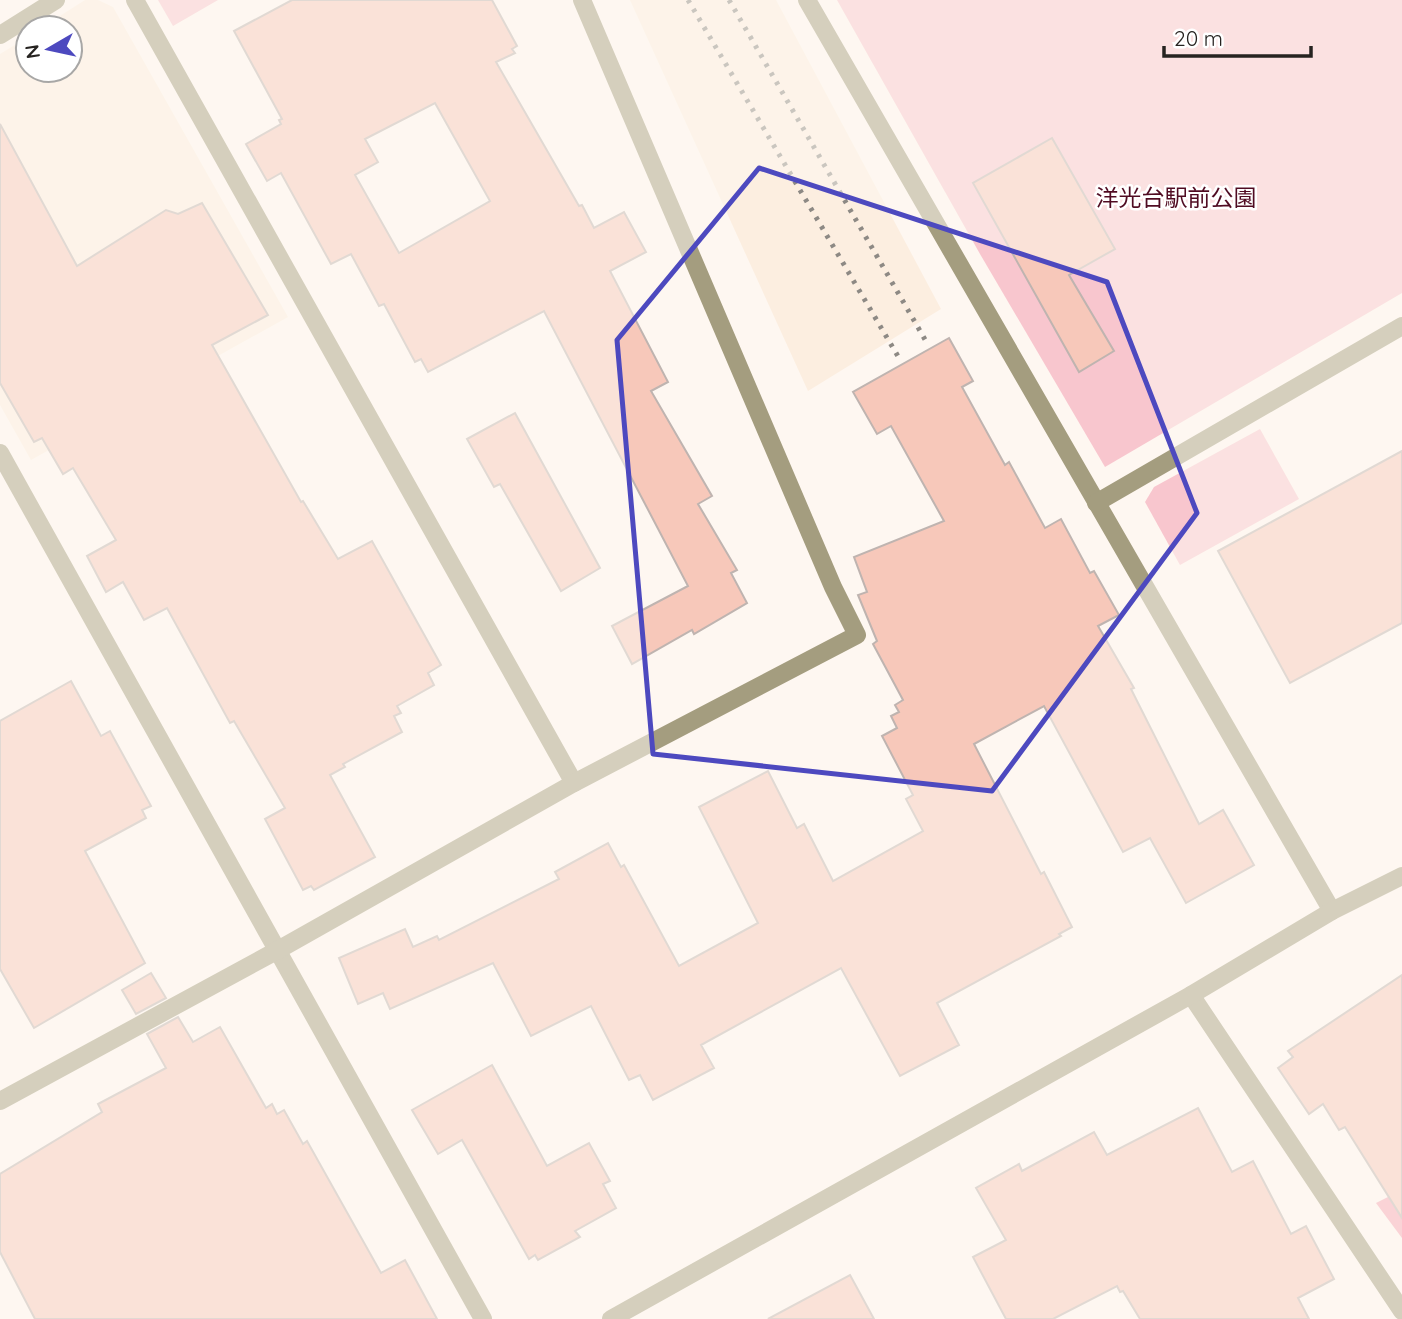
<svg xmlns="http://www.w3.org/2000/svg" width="1402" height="1319" viewBox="0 0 1402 1319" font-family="Quicksand,'Noto Sans JP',sans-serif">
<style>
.built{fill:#fceee0}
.green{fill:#f8c6ce}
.forest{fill:#f5a6b5}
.building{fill:#f7c8ba;stroke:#bfb4b0;stroke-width:2;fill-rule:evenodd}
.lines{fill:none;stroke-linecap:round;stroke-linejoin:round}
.minor{stroke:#a49d7f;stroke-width:18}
.rail{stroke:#8d8984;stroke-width:5;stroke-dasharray:3.5 7;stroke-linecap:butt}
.marked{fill:none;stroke:#4d49bf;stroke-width:5;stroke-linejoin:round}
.labels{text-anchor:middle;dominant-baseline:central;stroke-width:5;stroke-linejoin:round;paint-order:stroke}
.park-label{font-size:23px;fill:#500b22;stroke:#fff}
</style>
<rect width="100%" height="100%" fill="#fef7f1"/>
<g class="built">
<polygon points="85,0 98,0 113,7 288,317 31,460 0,405 0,54 28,37 28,70 70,70 70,28 41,28"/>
<polygon points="630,0 776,0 941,309 808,391"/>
</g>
<g class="green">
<polygon points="158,0 218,0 173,26"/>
<polygon points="837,0 1402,0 1402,293 1105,467 980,254"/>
<polygon points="1260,429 1299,499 1180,565 1145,502 1154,487"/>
</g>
<polygon class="forest" points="1402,1190 1402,1238 1376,1203"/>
<g class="building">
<path d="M292 0H492L517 46 512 49 515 53 496 62 579 206 582 205 594 228 624 212 646 252 610 271 668 382 651 391 712 496 698 504 737 570 731 573 747 603 694 634 692 630 632 664 612 626 688 586 544 311 428 372 421 359 415 362 384 304 379 306 351 254 331 264 281 173 267 181 246 144 281 124 279 120 282 119 234 31ZM435 103 490 201 399 253 355 175 378 162 365 139Z"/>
<polygon points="0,124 77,266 166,210 178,214 202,203 268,315 212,345 301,502 303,501 338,559 372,541 441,665 428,673 434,685 397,706 401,713 394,716 402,732 343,764 345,767 330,775 375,857 314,890 311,886 303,890 265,819 285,808 234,721 230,723 167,608 144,620 123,582 106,592 87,556 116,540 73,468 63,474 42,438 34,442 0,383"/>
<polygon points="1052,138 1115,249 1069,275 1114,351 1079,372 973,183"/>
<polygon points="949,338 973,381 962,387 1005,465 1009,462 1045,528 1061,519 1090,573 1094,571 1119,615 1098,626 1134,688 1131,689 1199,824 1223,810 1254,865 1186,903 1150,838 1123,852 1044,706 974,744 1041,874 1044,872 1072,927 1059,934 1061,936 937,1003 959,1045 900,1076 841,968 701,1045 714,1068 653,1100 640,1075 629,1080 591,1006 531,1036 493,963 390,1009 383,993 358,1004 339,958 405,929 413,947 437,936 439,940 559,879 555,872 608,843 621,867 624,865 679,966 758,923 699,807 768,771 797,828 804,824 833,881 923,831 906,799 913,795 882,736 897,728 891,716 899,712 895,705 903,700 873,644 877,641 858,595 867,592 854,557 944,521 891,426 877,434 853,392"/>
<polygon points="515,413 600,568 561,591 500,484 494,487 467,439"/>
<polygon points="1402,451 1402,623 1290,683 1218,551"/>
<polygon points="71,681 101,736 110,731 151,806 142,810 146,818 85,851 145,963 34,1028 0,969 0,721"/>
<polygon points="151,973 166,998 136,1014 122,990"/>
<polygon points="1402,975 1402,1218 1345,1127 1339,1130 1323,1104 1309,1114 1278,1068 1293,1057 1288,1051"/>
<polygon points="178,1017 193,1042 220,1027 266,1108 272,1104 277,1114 284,1110 303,1144 307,1141 381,1273 405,1260 437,1319 35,1319 0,1252 0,1174 102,1112 98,1104 166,1068 147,1034"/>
<polygon points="492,1065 547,1166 589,1143 610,1181 603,1184 616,1208 575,1231 580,1237 538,1260 535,1255 529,1259 462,1140 438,1154 412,1110"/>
<polygon points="1198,1108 1232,1172 1253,1161 1291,1234 1306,1226 1334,1279 1298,1298 1309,1319 1140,1319 1123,1291 1120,1292 1117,1286 1053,1319 1006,1319 973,1257 1006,1240 976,1188 1019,1164 1022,1171 1094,1132 1107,1155"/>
<polygon points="850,1275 874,1319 768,1319"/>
</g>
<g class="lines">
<g class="minor">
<polyline points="135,0 574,783"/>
<polyline points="807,0 1332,911"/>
<polyline points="0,35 56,0"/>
<polyline points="0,453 483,1319"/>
<polyline points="1096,503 1402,326"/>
<polyline points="1191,995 1402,1311"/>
<polyline points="0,1101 278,950 574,783 857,635 833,587 582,0"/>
<polyline points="611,1319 1191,995 1332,911 1402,876"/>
</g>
<g class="rail">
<polyline points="688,0 899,358"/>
<polyline points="729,0 927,343"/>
</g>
</g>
<path d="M0 0H1402V1319H0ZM759 168 1107 282 1197 513 992 791 653 754 617 340Z" fill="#fef7f1" fill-opacity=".55" fill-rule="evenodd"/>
<path class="marked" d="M759 168 1107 282 1197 513 992 791 653 754 617 340Z"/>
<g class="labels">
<g class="park-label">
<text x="1176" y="197">洋光台駅前公園</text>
</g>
</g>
<g transform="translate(49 49) rotate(261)"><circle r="33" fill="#ffffff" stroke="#a8a7a6" stroke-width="2"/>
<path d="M0-5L12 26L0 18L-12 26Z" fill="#4d49bf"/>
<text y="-10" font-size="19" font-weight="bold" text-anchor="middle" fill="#262320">N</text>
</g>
<path d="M1164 46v10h147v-10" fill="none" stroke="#262320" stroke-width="3.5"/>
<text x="1174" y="46" font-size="21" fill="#262320" stroke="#ffffff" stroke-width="5" paint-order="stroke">20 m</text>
</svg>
